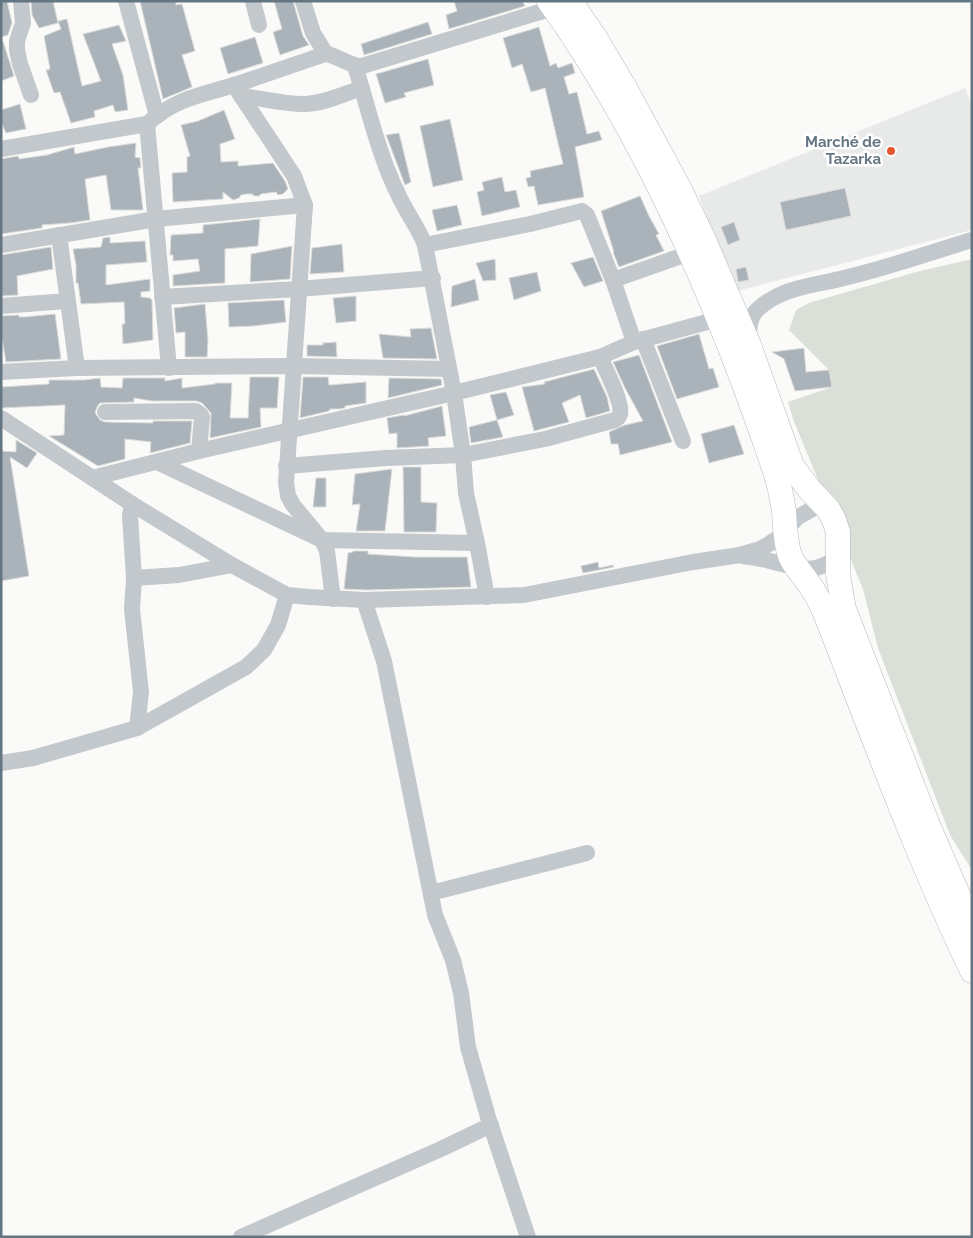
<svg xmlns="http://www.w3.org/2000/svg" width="973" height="1238" viewBox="0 0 973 1238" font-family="Raleway,sans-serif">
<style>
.built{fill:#e8e9e9}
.green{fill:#dadfd7}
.building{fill:#aab3b9;stroke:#dcdcda}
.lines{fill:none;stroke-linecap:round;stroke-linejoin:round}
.highway-casing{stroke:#b4b9bd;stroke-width:25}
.minor{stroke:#c3c8cc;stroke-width:16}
.highway{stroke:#fff;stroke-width:24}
.poi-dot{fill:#e4572e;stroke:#fff;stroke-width:2}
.labels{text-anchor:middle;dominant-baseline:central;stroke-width:5;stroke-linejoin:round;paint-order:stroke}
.poi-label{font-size:15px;font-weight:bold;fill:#657683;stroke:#fff;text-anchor:end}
</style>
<rect width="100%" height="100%" fill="#fafaf8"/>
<polygon class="built" points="965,88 972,106 972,230 733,292 699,196"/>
<polygon class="green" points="972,259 972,870 950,835 878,648 863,589 793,419 788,402 832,387 829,370 789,330 796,310 809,303 916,272"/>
<g class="building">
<polygon points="1,1 7,1 12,23 8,35 1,37"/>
<polygon points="31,1 53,1 58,23 39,28 32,15"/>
<polygon points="140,1 176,1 176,5 182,4 195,51 182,55 192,87 163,99"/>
<polygon points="274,1 293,1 303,36 309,45 280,55 273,32 282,29"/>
<polygon points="454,1 522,1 525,6 449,29 446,15 457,11"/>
<polygon points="67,19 82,86 101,81 83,34 119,25 126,41 112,44 123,75 128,110 115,112 113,105 94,111 95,117 71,123 60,92 54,93 46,70 50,69 44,36 61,29 58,21"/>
<polygon points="428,22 432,34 364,55 361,44"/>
<polygon points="539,27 550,66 556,63 558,68 572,63 575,73 564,77 569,94 577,92 587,134 599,131 602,140 575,147 584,197 538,205 534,186 528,187 526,178 531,177 530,171 563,164 545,88 531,92 522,64 512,68 503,38"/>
<polygon points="255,37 263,63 228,74 220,48"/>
<polygon points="3,41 14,76 1,81 1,42"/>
<polygon points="428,59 434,85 404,93 406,97 385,103 376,74"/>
<polygon points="20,104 26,129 6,133 1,122 1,110"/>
<polygon points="224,110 235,139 220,144 221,162 238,161 238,166 273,163 285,181 288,189 283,194 278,195 276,192 261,194 259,196 254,196 252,194 246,194 241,195 239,198 233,200 223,192 223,199 173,202 172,173 187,172 187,157 190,156 181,125 198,121"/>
<polygon points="450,119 463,180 433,187 420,126"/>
<polygon points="399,133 411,182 405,185 386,135"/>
<polygon points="136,143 135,157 140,158 141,168 138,168 143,210 111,210 106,175 85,179 90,220 70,223 42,225 42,228 1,234 1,159 18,156 19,159 47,155 74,147 75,154 108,147"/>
<polygon points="502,177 505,192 516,190 520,207 482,216 477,192 484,190 482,182"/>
<polygon points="845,188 851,216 786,230 780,202"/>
<polygon points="640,196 649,216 659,234 656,235 664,251 619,267 613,252 614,252 601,211"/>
<polygon points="457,205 462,225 437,231 432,210"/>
<polygon points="260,219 258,246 225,249 225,283 173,286 173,275 200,271 198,259 173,261 173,255 170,255 171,235 203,233 203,225"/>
<polygon points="734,222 740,240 728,245 721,227"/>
<polygon points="110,237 110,243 145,241 147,262 106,265 106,285 150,279 150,291 141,292 141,297 150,298 152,300 153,340 123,344 122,324 125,324 124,302 81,304 78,283 76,283 76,265 73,249 101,247 103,238"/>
<polygon points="342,244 344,272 310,274 312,248"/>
<polygon points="292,246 290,279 250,282 251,254"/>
<polygon points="51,247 53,269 17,276 18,295 1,296 1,255"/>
<polygon points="593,257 603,281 584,287 571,263"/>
<polygon points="495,259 496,280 483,281 476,263"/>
<polygon points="746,267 749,280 738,282 736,269"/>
<polygon points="537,272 541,291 514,300 509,278"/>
<polygon points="475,279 479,300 451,307 452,286"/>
<polygon points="356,296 356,321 336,323 333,298"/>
<polygon points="284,300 286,322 254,326 229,327 228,303"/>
<polygon points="205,304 208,341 207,357 185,357 185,332 176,333 174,308"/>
<polygon points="55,314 61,359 6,362 1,333 1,316 19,315 19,317 24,317"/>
<polygon points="431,328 437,359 383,358 379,334 411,337 410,329"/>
<polygon points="699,334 709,369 713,368 719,387 677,399 657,346"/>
<polygon points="336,342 337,357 307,356 307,345 323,345 323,343"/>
<polygon points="804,348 806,372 829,370 832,387 795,391 784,359 772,352"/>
<polygon points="639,355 672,442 620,455 618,444 611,444 609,432 625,425 643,421 625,388 613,362"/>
<polygon points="594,369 607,397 610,411 586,418 580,395 562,403 569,422 534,431 522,387 545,384 544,382"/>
<polygon points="250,377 279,377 277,408 260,408 261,427 210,438 211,413 202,403 197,401 152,401 134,398 134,402 100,403 97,407 95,413 100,420 105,422 153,423 153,421 192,421 190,443 150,453 151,442 125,439 125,459 98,466 49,436 64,435 65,405 1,408 1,387 49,384 49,380 84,380 100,378 101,387 122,388 123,378 165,378 165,381 182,378 182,388 215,384 215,383 232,383 230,418 248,418"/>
<polygon points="303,377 328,377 329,385 366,382 366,403 345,406 345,408 340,409 330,409 329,411 300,418"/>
<polygon points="389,378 441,379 442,385 388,398"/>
<polygon points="506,392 514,415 497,420 490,395"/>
<polygon points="442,406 446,436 428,438 429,446 397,448 397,433 389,434 387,418 404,415 404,416"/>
<polygon points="497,420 503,437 471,443 469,427"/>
<polygon points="734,425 744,454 709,463 701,434"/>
<polygon points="16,440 37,453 27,468 10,457 29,576 1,581 1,451 16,452"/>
<polygon points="403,467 421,467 421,502 437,503 436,532 404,532"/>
<polygon points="392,469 385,531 356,531 360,504 352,505 355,474"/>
<polygon points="316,478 326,478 326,507 313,507"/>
<polygon points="353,551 368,551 368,554 414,557 467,557 471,587 367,590 344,589 348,553 353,552"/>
<polygon points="598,562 599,568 613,565 614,567 583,573 581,566"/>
</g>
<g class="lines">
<defs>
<g id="highway">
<path d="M549 1C650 143 719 307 775 471 779 484 782 498 784 511 785 526 785 542 790 556 795 567 803 575 809 584 817 594 822 606 827 618 873 736 917 856 972 971"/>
<polyline points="570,1 596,39 625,88 679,188 704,240 749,345 792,466 809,489 828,509 834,520 838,532 838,575 844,609 928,825 972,927"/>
</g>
</defs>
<use href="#highway" class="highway-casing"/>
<g class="minor">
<polyline points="21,1 23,23 17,41 17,50 20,64 31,95"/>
<polyline points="126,1 157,116"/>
<polyline points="253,1 259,25"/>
<polyline points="303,1 313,33 326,54"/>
<path d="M355 66C369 110 378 153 398 194 406 212 418 227 425 245L454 393 463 455 466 493 477 543 487 597"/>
<polyline points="234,85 294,176 305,205 286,482 288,496 293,505 322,540 327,551 333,599"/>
<path d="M241 96C262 98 285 105 306 104 325 103 344 94 362 88"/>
<polyline points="147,124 169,368"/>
<path d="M1 149 147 124C176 98 199 96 234 85 265 75 295 64 326 54 339 56 349 66 362 66L553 8"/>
<polyline points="59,235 77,368"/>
<polyline points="1,245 156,219 305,205"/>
<polyline points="425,245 530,224 582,211 587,215 613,280 634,342"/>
<polyline points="613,280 690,253"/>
<polyline points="162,297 298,289 433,278"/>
<polyline points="1,306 67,301"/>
<polyline points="643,339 683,441"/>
<path d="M749 340C749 330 749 319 756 311 780 287 813 286 844 278 887 268 929 253 972 240"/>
<polyline points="1,372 77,368 294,366 449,369"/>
<polyline points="105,412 196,411 201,415 202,417 199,451"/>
<polyline points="1,418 132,504 232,565 287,595 309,597 364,600 524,595 693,562 740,555 760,549 769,544 778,538 798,517 823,503"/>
<polyline points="157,462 322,540 477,543"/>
<path d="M286 466 386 458 463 455 545 439 615 420C618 418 619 418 620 414 623 403 605 368 600 357"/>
<polyline points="92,478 199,451 454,393 600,357 634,342 718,319"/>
<path d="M742 556C753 557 763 559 774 562 800 569 814 575 838 557"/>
<polyline points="134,578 179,575 232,565"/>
<polyline points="364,600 384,661 435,915 453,960 461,993 468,1047 488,1117 528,1237"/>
<polyline points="137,728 246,667 264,650 278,625 287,595"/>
<polyline points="1,763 33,758 137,728 141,692 132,609 134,578 130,516 132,504"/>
<polyline points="431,893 587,853"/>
<polyline points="241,1237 441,1149 491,1125"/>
</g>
<use href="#highway" class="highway"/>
</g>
<circle class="poi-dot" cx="891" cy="151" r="5"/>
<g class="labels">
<g class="poi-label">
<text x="881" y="142">Marché de<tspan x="881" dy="17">Tazarka</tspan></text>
</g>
</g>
<rect width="973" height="1238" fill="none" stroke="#657683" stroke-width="5"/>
</svg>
